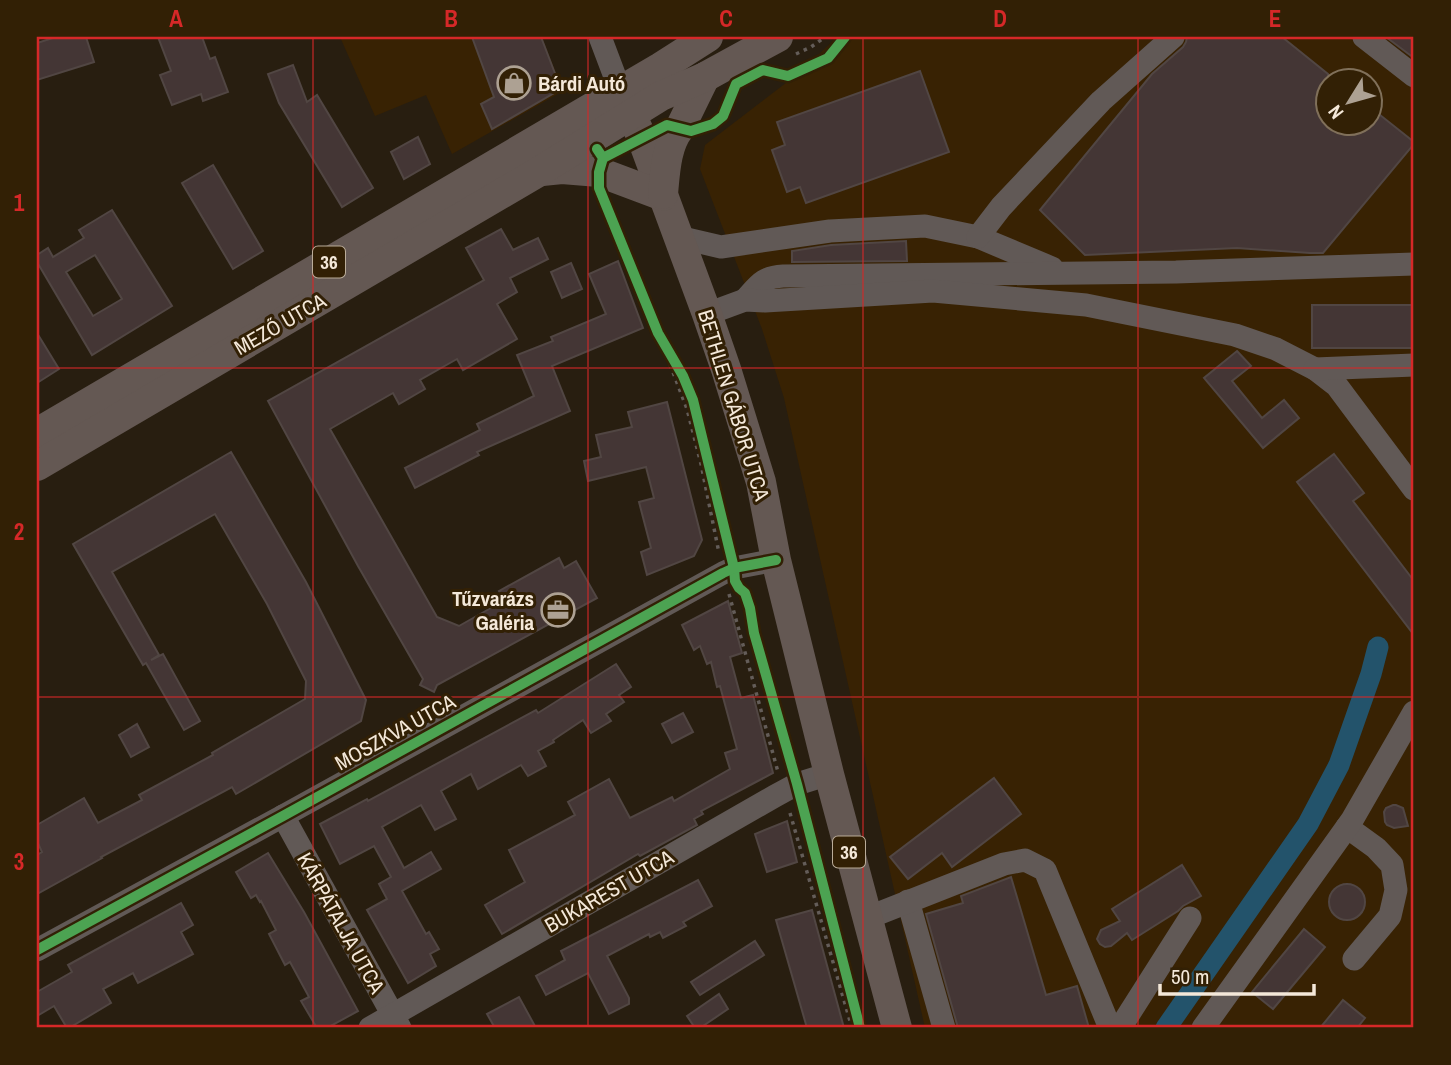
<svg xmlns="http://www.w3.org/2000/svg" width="1451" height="1065" viewBox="0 0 1451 1065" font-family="'Archivo Narrow',sans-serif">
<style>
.built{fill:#382203;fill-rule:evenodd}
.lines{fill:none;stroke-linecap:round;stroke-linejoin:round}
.canal{stroke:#23536b;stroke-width:21}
.building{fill:#443635;stroke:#514643;stroke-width:2;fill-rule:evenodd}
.path{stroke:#645d59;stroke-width:3.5;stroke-dasharray:3.5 5;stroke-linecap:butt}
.minor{stroke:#615956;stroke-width:23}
.major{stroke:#645853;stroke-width:30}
.cycleway-casing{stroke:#322005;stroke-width:15}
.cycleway{stroke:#4ca352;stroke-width:10}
.grid{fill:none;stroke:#d62828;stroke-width:2;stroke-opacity:0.55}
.labels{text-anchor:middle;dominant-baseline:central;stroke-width:6;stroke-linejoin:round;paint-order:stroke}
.shield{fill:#322005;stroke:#baac99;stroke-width:2}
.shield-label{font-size:19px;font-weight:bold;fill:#f4e8d9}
.poi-label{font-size:21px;font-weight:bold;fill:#f4e8d9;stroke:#322005;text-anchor:start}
.street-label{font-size:21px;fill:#f4e8d9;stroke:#322005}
.neatline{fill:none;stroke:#d62828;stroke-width:2.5}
.grid-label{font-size:23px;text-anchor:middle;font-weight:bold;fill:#d62828}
</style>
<rect width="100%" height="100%" fill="#281e10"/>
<g class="built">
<polygon points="340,37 542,37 563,91 452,154 426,95 375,116"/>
<path d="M876 37H1414V1028H925L784 398 762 329 700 169 705 145 799 73 832 42ZM1328 80H1370V122H1328Z"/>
</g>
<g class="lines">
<polyline class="canal" points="1166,1028 1308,824 1339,765 1371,674 1378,647"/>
</g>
<g class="building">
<polygon points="56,37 86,37 94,62 37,80 37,43"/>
<polygon points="158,37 202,37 210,59 215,57 228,92 203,101 201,94 172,105 160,75 171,71"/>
<polygon points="472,37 541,37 561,89 492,129 481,104 494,97"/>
<polygon points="1187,37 1282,37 1328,74 1328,122 1370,122 1370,107 1414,142 1414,144 1323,253 1310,253 1237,248 1085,255 1040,210 1152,74 1183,47 1186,42"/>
<polygon points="1386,37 1414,37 1414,58"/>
<polygon points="293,65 307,102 317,95 373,188 342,207 279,103 268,74"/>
<polygon points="920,71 949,152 806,203 800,187 787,192 772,150 785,145 777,122"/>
<polygon points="418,137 430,164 404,179 391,152"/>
<polygon points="213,165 263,251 233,269 182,183"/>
<path d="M112 210 172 306 92 355 37 262V255L48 248 53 257 84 238 79 230ZM95 255 122 299 93 316 66 272Z"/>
<polygon points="501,229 513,250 538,238 548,259 510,278 517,292 497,304 517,339 463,370 457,359 420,380 425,389 399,404 393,393 330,429 437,617 459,626 505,600 499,591 559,558 564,568 576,561 597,598 437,685 434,692 420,685 423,679 358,566 268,401 484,280 466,248"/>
<polygon points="906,241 907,261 792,262 792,251 831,245"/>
<polygon points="618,261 643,328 552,366 570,411 477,452 479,455 415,488 405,468 480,430 477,424 534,396 517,355 553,341 551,337 606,314 589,274"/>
<polygon points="571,263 582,289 562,298 551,272"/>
<rect x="1312" y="305" width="102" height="43"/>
<polygon points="37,333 59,369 37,383"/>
<polygon points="1237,351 1251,366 1232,381 1262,418 1284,400 1299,418 1263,448 1204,378"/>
<polygon points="667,402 702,540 694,556 647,575 641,552 651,548 639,502 654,498 646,467 588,481 584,461 601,457 596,435 632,427 628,412"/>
<polygon points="231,452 306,582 366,700 361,721 236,794 232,787 101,857 102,858 37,894 37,855 42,852 37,841 37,825 84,798 98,823 142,800 139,795 213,755 212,753 305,699 306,681 267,604 215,514 112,572 159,655 151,660 163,654 200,721 184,730 146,663 143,665 73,544"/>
<polygon points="1334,454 1364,493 1353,501 1414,581 1414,635 1297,482"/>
<polygon points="728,601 742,653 730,657 741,698 753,695 773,773 701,811 703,814 694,819 697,825 640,856 638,854 502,934 485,905 525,882 509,850 575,815 568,802 609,779 630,818 672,797 674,801 730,769 725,753 737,749 720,686 717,687 711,662 707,664 700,646 694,650 682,625"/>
<polygon points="616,664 631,687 619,695 624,702 606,714 611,721 591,733 583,720 553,740 554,742 538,751 546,766 528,776 521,765 478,789 471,774 441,791 456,819 435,830 421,805 382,827 404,868 431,852 441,869 402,891 426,934 429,932 439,949 430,954 436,966 408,983 367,910 387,899 379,884 391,877 374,846 340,864 320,824 367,799 368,801 536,710 538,713"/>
<polygon points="683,713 693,732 672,743 662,724"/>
<polygon points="137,724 149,747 131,757 119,735"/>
<polygon points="994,778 1021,814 952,867 942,853 908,879 890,857"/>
<polygon points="1393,805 1396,805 1403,808 1408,826 1394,828 1387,825 1385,822 1384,812 1386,808"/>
<polygon points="787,821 797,862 767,872 755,834"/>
<polygon points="268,853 304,912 358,1011 327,1028 317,1028 301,1001 309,997 290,962 285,965 269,934 276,930 261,901 260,902 256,895 251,898 236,872"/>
<polygon points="1182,865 1201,896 1183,906 1178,911 1132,940 1127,933 1111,946 1105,947 1100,944 1097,939 1101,930 1120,921 1112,909"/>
<polygon points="1011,877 1046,995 1077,986 1089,1028 958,1028 926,914 963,903 961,896"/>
<polygon points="698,880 712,906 683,922 686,926 663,938 660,932 650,937 649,934 607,956 629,998 629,1004 609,1014 588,973 546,995 536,976 565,960 561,951"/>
<circle cx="1347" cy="902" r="18"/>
<polygon points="181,903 193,925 181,932 193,954 138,983 133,973 103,989 111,1003 69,1028 67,1028 54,1006 37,1016 37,992 72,972 68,965"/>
<polygon points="812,910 844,1028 807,1028 776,920"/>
<polygon points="1304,929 1325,947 1273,1009 1252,992"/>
<polygon points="755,941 764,955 700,995 691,982"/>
<polygon points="719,994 728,1009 700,1028 695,1028 687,1016"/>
<polygon points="519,997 536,1028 495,1028 487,1014"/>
<polygon points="1343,1000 1365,1018 1357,1028 1320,1028"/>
</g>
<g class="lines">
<g class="path">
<polyline points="796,54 811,47 825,37"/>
<polyline points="658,333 687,409 701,464 719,553"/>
<polyline points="729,594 778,772"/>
<polyline points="790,813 852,1028"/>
</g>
<g class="minor">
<polyline points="600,37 620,90"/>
<polyline points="1364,37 1414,76"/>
<polyline points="678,237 721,247 830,231 925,226 978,237 1052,268"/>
<polyline points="978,237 1001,207 1101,101 1173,37"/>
<path d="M745 300C758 286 762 277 783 276L1176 272 1414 264"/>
<polyline points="707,314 745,300 765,301 933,291 1086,305 1235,335 1276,349 1315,369 1337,386 1414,489"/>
<polyline points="1315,369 1414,365"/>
<polyline points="283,816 400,1028"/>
<polyline points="1347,827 1376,848 1392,865 1396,890 1390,916 1354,959"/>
<polyline points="908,901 944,1028"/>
<polyline points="867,918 1004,864 1025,860 1045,870 1110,1028"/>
<polyline points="37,950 283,816 723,573 734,568 776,560"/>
<polyline points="370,1028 775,796 797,784 829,774"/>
<polyline points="1120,1028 1190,918"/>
<polyline points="1203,1028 1352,820 1414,712"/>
</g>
<g class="major">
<polyline points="620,90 642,138 707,314 726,369 761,482 776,560 829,774 897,1028"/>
<polyline points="542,171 562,169 599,172 663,196"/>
<path d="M663 194C665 173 666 145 680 128L705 77"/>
<polyline points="37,433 661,67 708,37"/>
<polyline points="37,466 540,171 661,96 705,77 778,37"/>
</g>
<defs>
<g id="cycleway">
<polyline points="597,149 603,158 599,172 599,188 658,333 683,376 693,400 734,568 735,581 739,588 745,593 750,608 754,633 797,784 860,1028"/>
<polyline points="603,158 667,125 691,131 713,124 723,116 736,84 763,70 788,76 828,58 845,37"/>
<polyline points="37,950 283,816 723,573 734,568 776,560"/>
</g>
</defs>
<use href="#cycleway" class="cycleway-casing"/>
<use href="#cycleway" class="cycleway"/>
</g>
<path class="grid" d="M313 37V1028M588 37V1028M863 37V1028M1138 37V1028M37 368H1414M37 697H1414"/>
<defs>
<symbol id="shop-ring" viewBox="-11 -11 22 22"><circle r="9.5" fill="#322005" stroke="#ada193" stroke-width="1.5"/><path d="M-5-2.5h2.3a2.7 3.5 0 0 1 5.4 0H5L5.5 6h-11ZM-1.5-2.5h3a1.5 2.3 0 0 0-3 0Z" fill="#ada193"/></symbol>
<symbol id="office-ring" viewBox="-11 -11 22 22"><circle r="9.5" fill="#322005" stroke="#ada193" stroke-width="1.5"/><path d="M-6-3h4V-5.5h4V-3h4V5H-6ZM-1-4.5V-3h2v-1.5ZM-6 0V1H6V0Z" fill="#ada193"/></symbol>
</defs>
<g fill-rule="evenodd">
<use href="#shop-ring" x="495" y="64" width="38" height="38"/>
<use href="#office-ring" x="539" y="591" width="38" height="38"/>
</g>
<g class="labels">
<g class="shield">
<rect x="313" y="246.5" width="32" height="31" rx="5"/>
<rect x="833" y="836.5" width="32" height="31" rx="5"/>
</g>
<g class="shield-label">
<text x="329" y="262">36</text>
<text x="849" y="852">36</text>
</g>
<g class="poi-label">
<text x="538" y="83">Bárdi Autó</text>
<text x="534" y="598" text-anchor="end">Tűzvarázs<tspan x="534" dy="24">Galéria</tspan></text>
</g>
<g class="street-label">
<text transform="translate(280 324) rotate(-30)">MEZŐ UTCA</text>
<text transform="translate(734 405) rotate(73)">BETHLEN GÁBOR UTCA</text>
<text transform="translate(395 732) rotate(-29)">MOSZKVA UTCA</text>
<text transform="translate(609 891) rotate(-30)">BUKAREST UTCA</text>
<text transform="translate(341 923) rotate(61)">KÁRPÁTALJA UTCA</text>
</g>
</g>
<rect width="1451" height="1065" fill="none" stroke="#322005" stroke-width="77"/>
<g transform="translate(1349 102) rotate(233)"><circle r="33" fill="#322005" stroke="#80705a" stroke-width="2"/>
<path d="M0-5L12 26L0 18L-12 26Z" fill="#ada193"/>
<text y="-10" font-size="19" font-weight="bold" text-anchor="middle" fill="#f4e8d9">N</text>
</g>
<path d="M1160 984v10h154v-10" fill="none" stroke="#f4e8d9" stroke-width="3.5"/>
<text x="1171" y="984" font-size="21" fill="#f4e8d9" stroke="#322005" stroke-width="5" paint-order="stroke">50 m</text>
<rect x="38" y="38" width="1374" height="988" class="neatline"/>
<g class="grid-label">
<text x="176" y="27">A</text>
<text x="451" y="27">B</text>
<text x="726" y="27">C</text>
<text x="1000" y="27">D</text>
<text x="1275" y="27">E</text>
<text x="19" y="211">1</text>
<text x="19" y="540">2</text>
<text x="19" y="870">3</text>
</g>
</svg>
